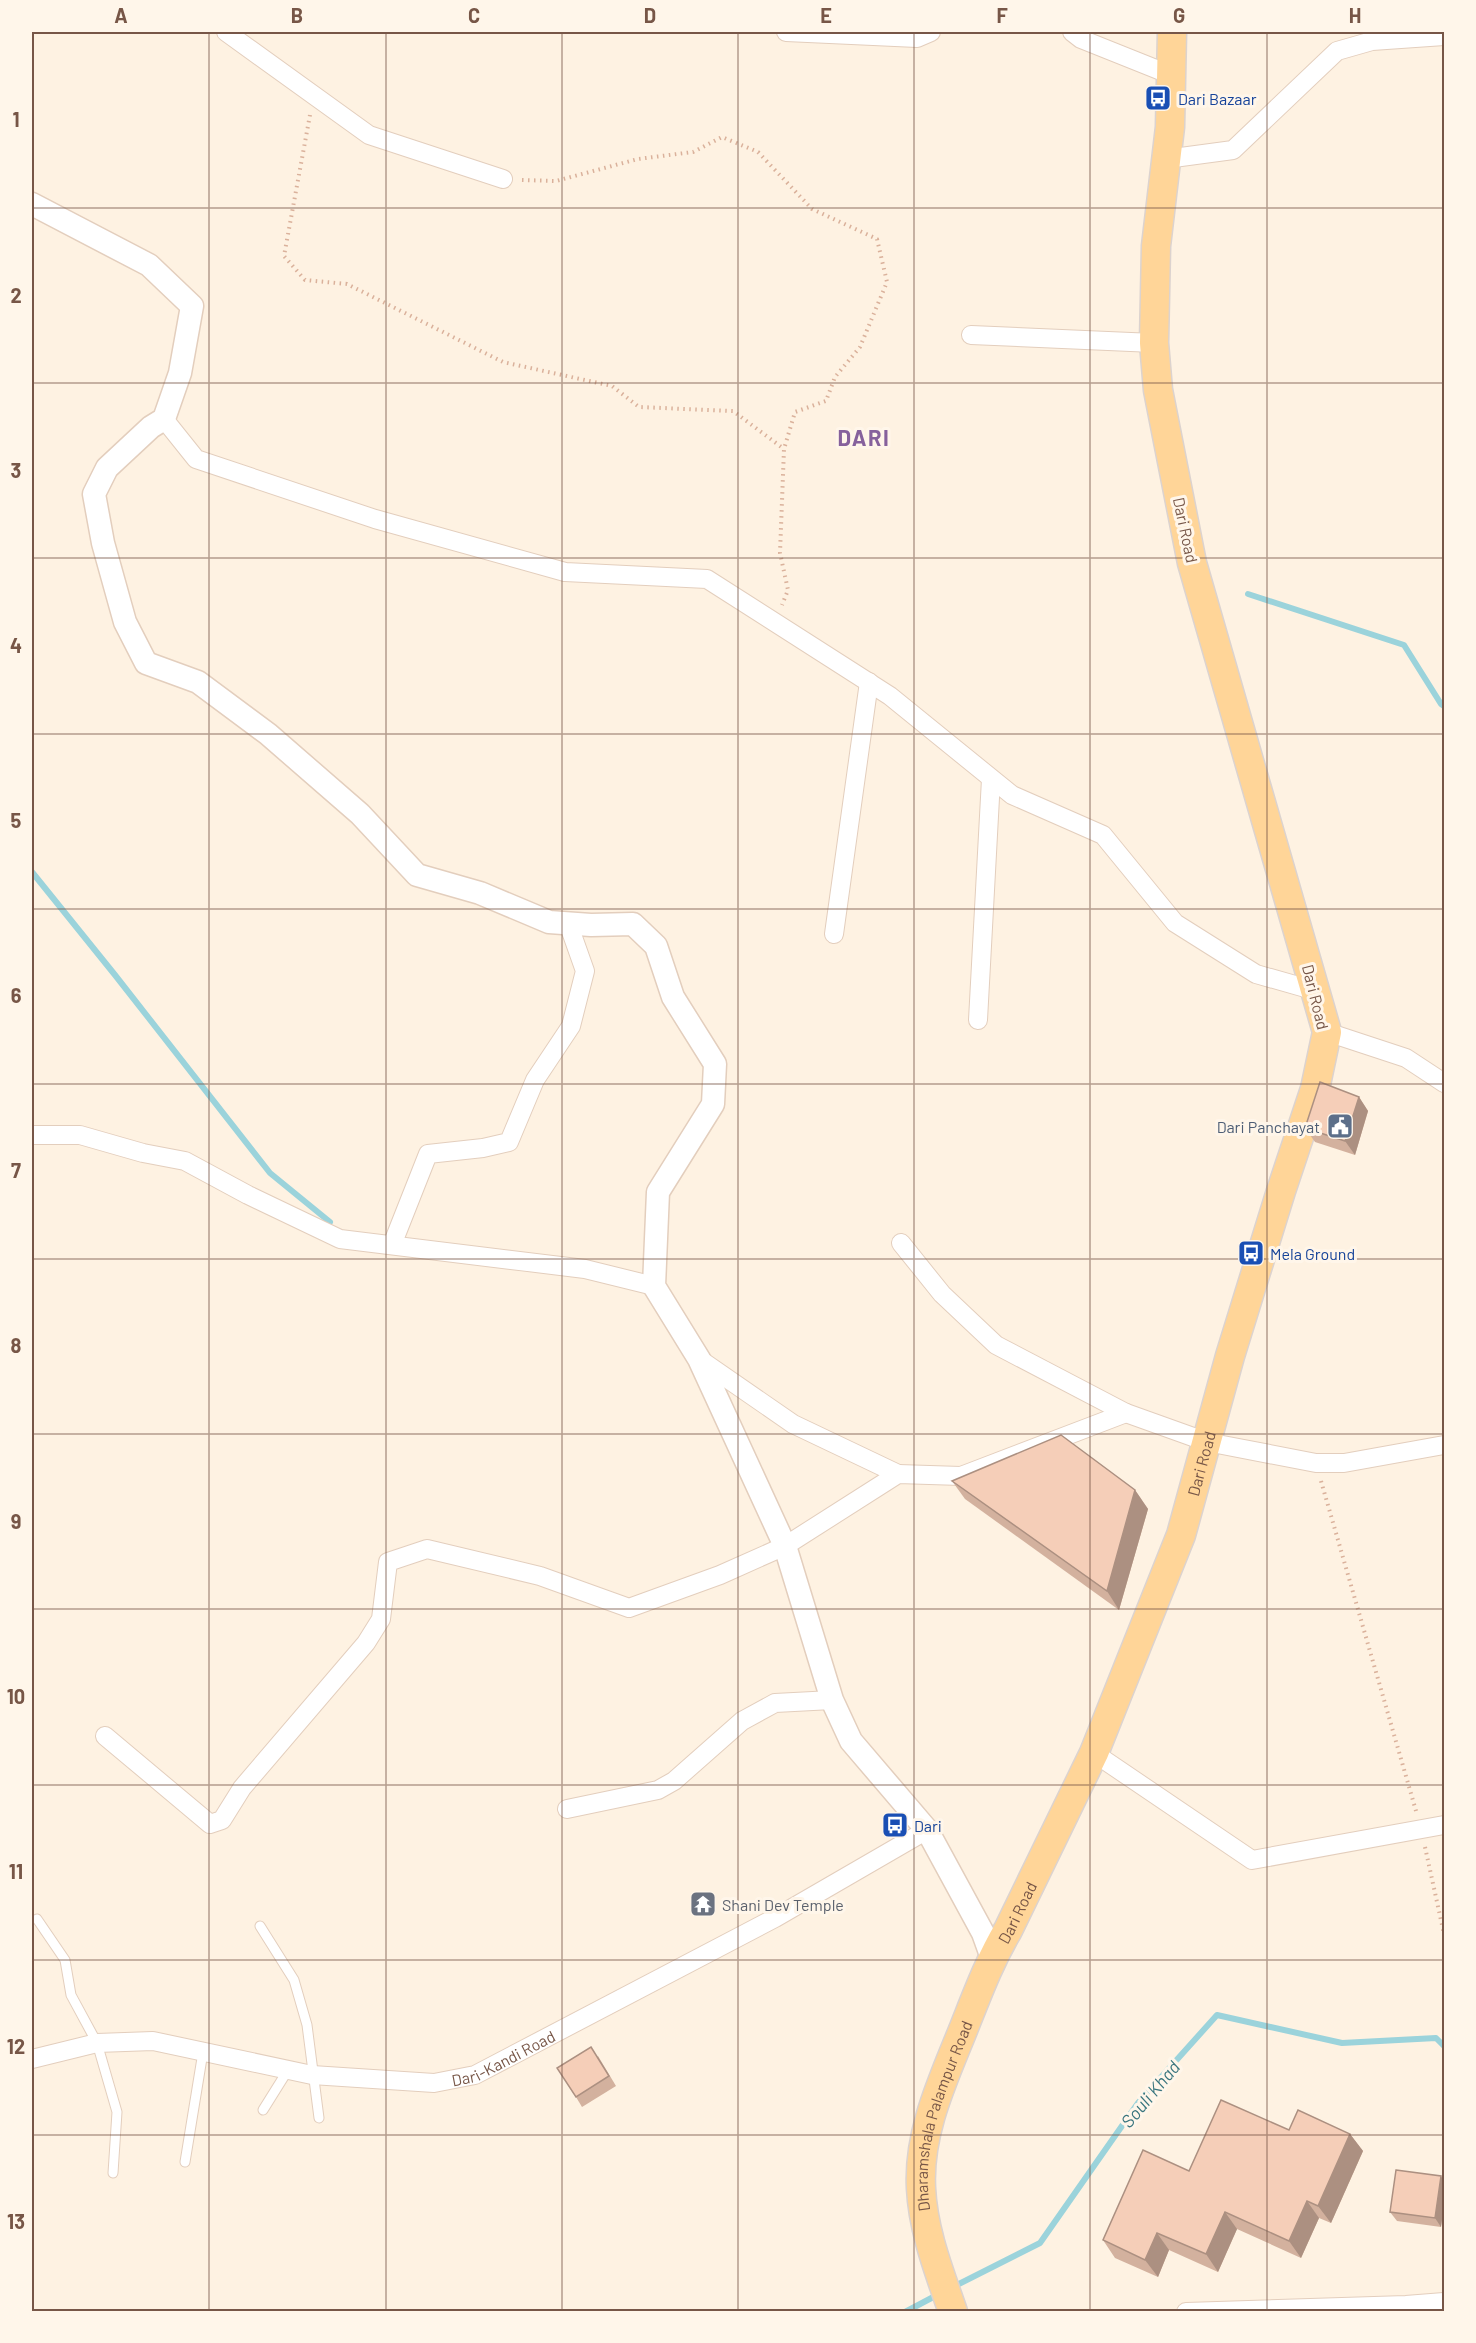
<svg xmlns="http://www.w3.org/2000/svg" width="1476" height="2343" viewBox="0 0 1476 2343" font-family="Barlow,sans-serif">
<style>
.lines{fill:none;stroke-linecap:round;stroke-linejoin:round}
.stream{stroke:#9bd3db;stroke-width:6}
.service-casing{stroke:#e3cebd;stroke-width:11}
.minor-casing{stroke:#e3cebd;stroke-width:20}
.tertiary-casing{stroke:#e3cebd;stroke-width:25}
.primary-casing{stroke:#dcd3cf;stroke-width:31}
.path{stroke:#dab19b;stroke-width:4;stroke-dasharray:1.5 4.5;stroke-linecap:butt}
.service{stroke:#fff;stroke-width:9}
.minor{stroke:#fff;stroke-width:18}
.tertiary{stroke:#fff;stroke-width:22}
.primary{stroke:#ffd598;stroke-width:28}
.wall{fill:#d3b19e}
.shaded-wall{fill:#ac9081}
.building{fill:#f5ceb8;stroke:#ac9081;stroke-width:1.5}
.grid{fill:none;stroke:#775647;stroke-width:1.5;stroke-opacity:0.55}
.labels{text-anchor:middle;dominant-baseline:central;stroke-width:6;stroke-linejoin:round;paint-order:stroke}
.transit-label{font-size:16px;fill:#164399;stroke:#fff6ea;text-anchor:start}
.street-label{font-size:16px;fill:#775647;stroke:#fff6ea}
.service-label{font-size:16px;fill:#4e5e75;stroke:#fff6ea;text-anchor:end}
.worship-label{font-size:16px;fill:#5b616d;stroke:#fff6ea;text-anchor:start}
.water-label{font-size:18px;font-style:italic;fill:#39757e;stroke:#fff6ea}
.district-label{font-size:22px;font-weight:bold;letter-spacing:1.5px;fill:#86619c;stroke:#fff6ea}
.neatline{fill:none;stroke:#775647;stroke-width:2}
.grid-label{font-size:20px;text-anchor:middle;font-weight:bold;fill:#775647}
</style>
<rect width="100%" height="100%" fill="#fef2e2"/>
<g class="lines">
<g class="stream">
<polyline points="1248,594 1404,645 1441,704 1444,706"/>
<polyline points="32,872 115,975 270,1173 330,1222"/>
<polyline points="951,2288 1040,2243 1138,2103 1217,2015 1342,2043 1436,2038 1444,2046"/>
<polyline points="905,2312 939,2294"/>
</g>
<defs>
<g id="service">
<polyline points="37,1919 65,1960 71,1995 97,2043 117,2112 113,2173"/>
<polyline points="260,1926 294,1980 307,2025 319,2118"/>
<polyline points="263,2110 288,2070"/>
<polyline points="185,2162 203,2052"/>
</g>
<g id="minor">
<polyline points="226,32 369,135 503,179"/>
<polyline points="786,32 917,38 931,32"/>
<polyline points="1072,32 1081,39 1171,75"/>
<polyline points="1166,159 1233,150 1337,51 1372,41 1444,36"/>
<polyline points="971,335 1154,343"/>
<polyline points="164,419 196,459 375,519 565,572 707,579 890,696 1012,795 1103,835 1175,923 1256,974 1316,991"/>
<polyline points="834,934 869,682"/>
<polyline points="978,1020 991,779"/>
<polyline points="1327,1032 1406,1058 1444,1083"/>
<polyline points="32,1135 80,1135 143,1153 185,1161 248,1195 340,1239 585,1269 654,1286"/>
<polyline points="901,1243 942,1294 996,1345 1126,1413 1207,1442 1316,1463 1344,1463 1444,1445"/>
<polyline points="392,1245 428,1154 483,1148 509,1142 535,1080 571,1026 585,971 568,923"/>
<polyline points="699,1359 793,1424 898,1474"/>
<polyline points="105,1736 210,1824 222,1820 242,1788 366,1643 381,1619 388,1562 427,1549 540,1576 629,1608 720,1575 785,1546 898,1474 961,1476 1126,1413"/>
<polyline points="1094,1753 1252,1860 1444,1825"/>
<polyline points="567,1809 658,1790 674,1781 742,1721 775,1703 832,1700"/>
<path id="s1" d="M32 2059 97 2043 153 2041 312 2075 434 2083 475 2075 775 1918 927 1830"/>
<polyline points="1186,2312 1406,2305 1444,2302"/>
</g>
<polyline id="tertiary" points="32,204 149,265 192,306 180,373 164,419 151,427 107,468 94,494 103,543 125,622 146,663 198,682 268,734 360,814 417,875 480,893 549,922 591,925 633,924 656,946 673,997 715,1064 713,1104 658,1192 654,1286 699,1359 785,1546 832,1700 851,1741 927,1830 983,1933 992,1958"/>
<g id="primary">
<path id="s2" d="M953 2312C939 2271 923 2231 921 2188 918 2132 943 2080 963 2030 977 1995 989 1962 1008 1930L1094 1753 1181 1535 1230 1356 1281 1191 1315 1089 1327 1032 1192 563 1158 390 1154 343 1156 246 1170 127 1172 32"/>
</g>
</defs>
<use href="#service" class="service-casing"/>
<use href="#minor" class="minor-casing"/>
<use href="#tertiary" class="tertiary-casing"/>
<use href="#primary" class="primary-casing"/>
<g class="path">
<polyline points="310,115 284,256 305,280 347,284 503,362 612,386 639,407 733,411 784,449"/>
<polyline points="522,180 556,181 638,159 693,152 722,137 758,152 812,209 877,239 887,282 860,347 835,377 826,401 795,412 784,449 780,553 788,590 782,605"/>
<polyline points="1321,1481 1416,1811"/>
<polyline points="1425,1847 1444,1934"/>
</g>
<use href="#service" class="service"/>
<use href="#minor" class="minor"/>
<use href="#tertiary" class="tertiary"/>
<use href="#primary" class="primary"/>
</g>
<g class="wall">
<polygon points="1359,1097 1368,1111 1355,1155 1315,1142 1305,1128"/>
<polygon points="952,1481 1135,1490 1148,1509 1119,1610 965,1499"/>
<polygon points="598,2056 616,2086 582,2107 576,2097"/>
<polygon points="1289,2130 1350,2134 1363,2151 1331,2223 1319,2218 1301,2258 1237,2229 1218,2272 1169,2250 1158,2277 1115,2258 1103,2240 1189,2171"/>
<polygon points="1441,2176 1444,2182 1444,2205 1441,2227 1397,2221 1390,2212"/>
</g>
<g class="shaded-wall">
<polygon points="1359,1097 1368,1111 1355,1155 1345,1141"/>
<polygon points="1135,1490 1148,1509 1119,1610 1107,1591"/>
<polygon points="1350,2134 1363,2151 1331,2223 1318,2206"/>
<polygon points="1441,2176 1444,2182 1444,2205 1441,2227 1435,2218"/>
<polygon points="1307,2201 1319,2218 1301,2258 1289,2241"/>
<polygon points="1225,2212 1237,2229 1218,2272 1206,2254"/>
<polygon points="1157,2233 1169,2250 1158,2277 1145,2260"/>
</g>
<g class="building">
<polygon points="1320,1082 1359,1097 1345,1141 1305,1128"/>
<polygon points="1061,1435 1135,1490 1107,1591 952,1481"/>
<polygon points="591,2047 609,2076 576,2097 557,2068"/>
<polygon points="1221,2100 1289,2130 1298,2110 1350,2134 1318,2206 1307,2201 1289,2241 1225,2212 1206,2254 1157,2233 1145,2260 1103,2240 1143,2150 1189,2171"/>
<polygon points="1396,2170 1441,2176 1435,2218 1390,2212"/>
</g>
<path class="grid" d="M209 32V2312M386 32V2312M562 32V2312M738 32V2312M914 32V2312M1090 32V2312M1267 32V2312M32 208H1444M32 383H1444M32 558H1444M32 734H1444M32 909H1444M32 1084H1444M32 1259H1444M32 1434H1444M32 1609H1444M32 1785H1444M32 1960H1444M32 2135H1444"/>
<defs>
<symbol id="bus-square" viewBox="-11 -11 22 22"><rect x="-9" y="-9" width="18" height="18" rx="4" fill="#1a4fb4" stroke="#fff6ea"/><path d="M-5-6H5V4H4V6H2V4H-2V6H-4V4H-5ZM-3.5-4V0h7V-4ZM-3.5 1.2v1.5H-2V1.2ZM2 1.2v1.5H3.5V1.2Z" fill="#fff"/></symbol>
<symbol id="civic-square" viewBox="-11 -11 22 22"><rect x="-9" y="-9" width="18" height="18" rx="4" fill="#5c6f8a" stroke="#fff6ea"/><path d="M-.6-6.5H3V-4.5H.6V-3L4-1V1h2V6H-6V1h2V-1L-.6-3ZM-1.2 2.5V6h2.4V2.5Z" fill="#fff"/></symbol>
<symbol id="temple-square" viewBox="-11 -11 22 22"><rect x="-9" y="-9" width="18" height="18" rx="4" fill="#6b7280" stroke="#fff6ea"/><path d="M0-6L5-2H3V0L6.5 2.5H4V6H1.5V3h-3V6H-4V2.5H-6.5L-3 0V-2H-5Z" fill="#fff"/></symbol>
</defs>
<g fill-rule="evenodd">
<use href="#bus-square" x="1143" y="83" width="30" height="30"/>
<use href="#civic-square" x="1325" y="1111" width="30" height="30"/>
<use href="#bus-square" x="1236" y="1238" width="30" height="30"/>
<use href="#bus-square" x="880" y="1810" width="30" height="30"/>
<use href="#temple-square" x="688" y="1889" width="30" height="30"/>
</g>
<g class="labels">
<g class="transit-label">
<text x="1178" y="98">Dari Bazaar</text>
<text x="1270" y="1253">Mela Ground</text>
<text x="914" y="1825">Dari</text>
</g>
<g class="street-label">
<text transform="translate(1186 530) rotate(78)">Dari Road</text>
<text transform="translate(1316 997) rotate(76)">Dari Road</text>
<text stroke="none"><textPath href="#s2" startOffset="909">Dari Road</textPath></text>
<text stroke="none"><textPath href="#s2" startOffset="423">Dari Road</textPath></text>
<text stroke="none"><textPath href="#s1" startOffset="482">Dari-Kandi Road</textPath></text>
<text stroke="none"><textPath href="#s2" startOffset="204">Dharamshala Palampur Road</textPath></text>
</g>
<g class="service-label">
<text x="1320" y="1126">Dari Panchayat</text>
</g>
<g class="worship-label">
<text x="722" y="1904">Shani Dev Temple</text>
</g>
<g class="water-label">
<text transform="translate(1150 2094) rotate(-50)">Souli Khad</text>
</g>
<g class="district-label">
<text x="864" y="437">DARI</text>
</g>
</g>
<rect width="1476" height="2343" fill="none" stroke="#fff6ea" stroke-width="66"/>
<rect x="33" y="33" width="1410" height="2277" class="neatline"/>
<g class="grid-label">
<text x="121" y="23">A</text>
<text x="297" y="23">B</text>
<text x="474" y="23">C</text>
<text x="650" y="23">D</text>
<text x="826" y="23">E</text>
<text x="1002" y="23">F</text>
<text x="1179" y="23">G</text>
<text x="1355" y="23">H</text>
<text x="16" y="127">1</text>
<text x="16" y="303">2</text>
<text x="16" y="478">3</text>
<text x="16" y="653">4</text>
<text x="16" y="828">5</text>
<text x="16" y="1003">6</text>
<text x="16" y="1178">7</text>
<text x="16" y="1353">8</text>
<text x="16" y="1529">9</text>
<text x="16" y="1704">10</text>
<text x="16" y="1879">11</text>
<text x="16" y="2054">12</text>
<text x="16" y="2229">13</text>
</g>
</svg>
